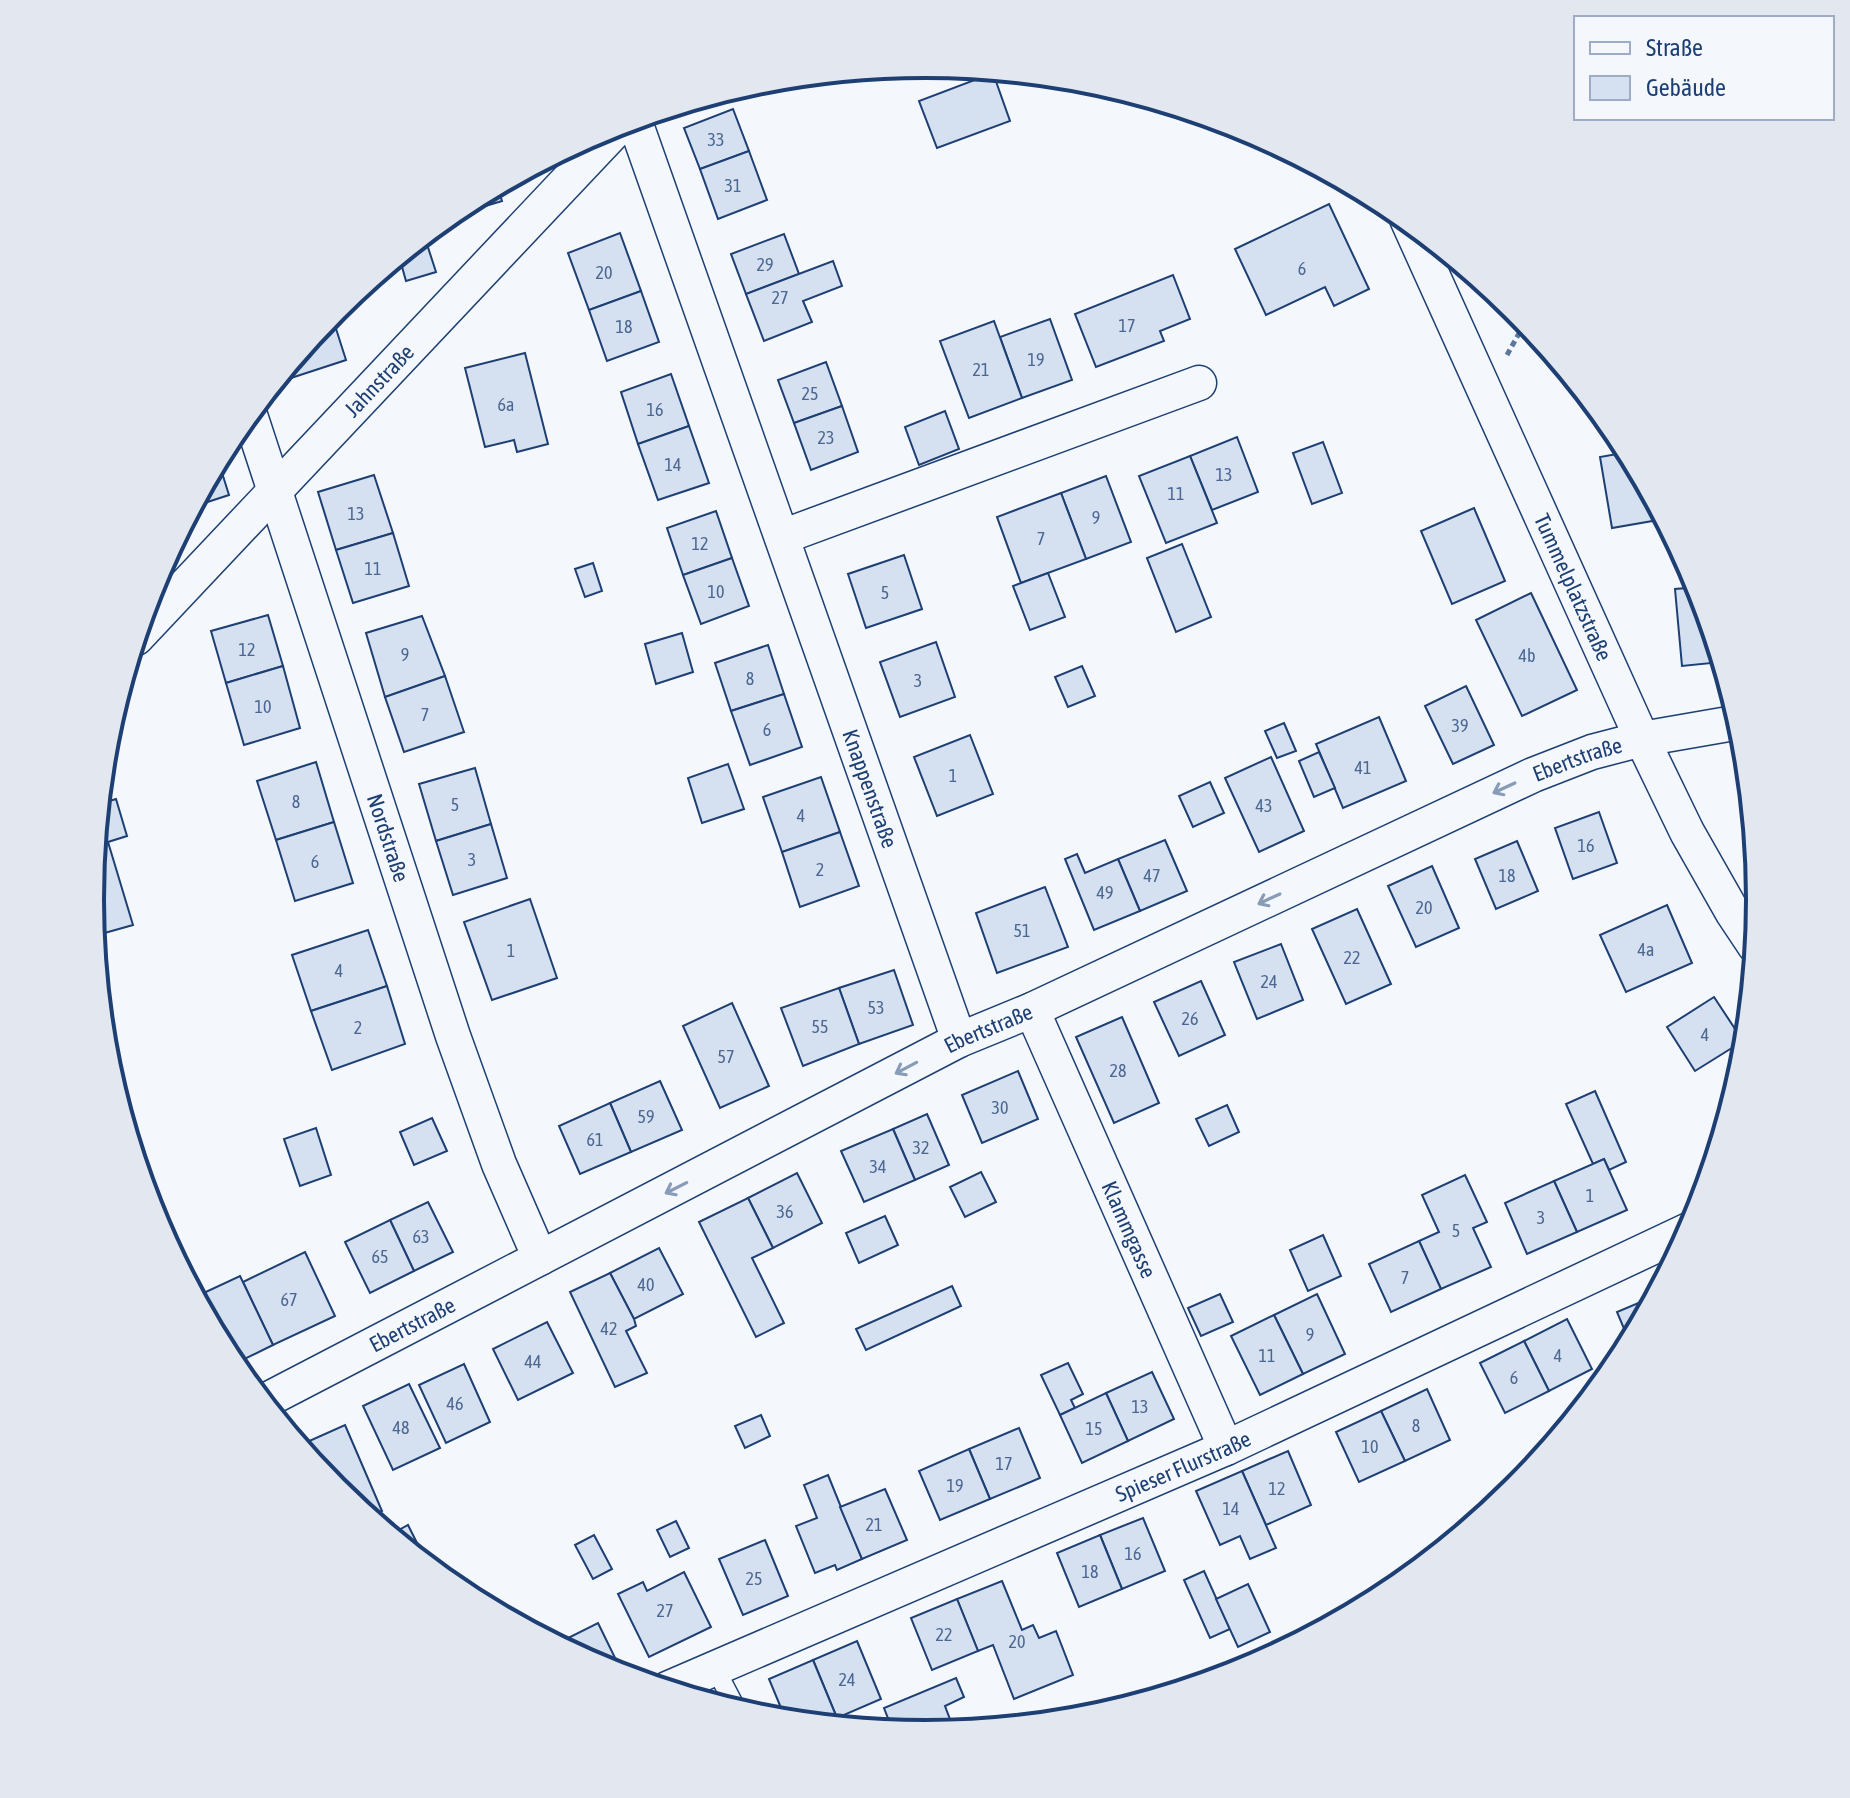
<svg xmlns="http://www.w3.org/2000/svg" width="1850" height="1798" viewBox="0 0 1850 1798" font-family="'Asap Condensed',sans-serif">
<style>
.building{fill:#d5e0f0;stroke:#1d3f73;stroke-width:2}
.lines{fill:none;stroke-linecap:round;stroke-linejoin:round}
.service-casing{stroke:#1d3f73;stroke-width:21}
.minor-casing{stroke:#1d3f73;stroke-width:37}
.path{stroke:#5e769c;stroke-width:5;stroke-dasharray:6 4;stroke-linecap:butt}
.service{stroke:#f4f7fb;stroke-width:18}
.minor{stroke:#f4f7fb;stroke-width:34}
.oneway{stroke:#889bb7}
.labels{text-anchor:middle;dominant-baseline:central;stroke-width:6;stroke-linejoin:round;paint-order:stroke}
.number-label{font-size:18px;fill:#4b6792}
.street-label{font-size:22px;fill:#1d3f73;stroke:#f4f7fb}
.rim{fill:none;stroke:#1d3f73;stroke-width:4}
</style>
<rect width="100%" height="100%" fill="#f4f7fb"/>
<g class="building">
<polygon points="993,73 1010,121 937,148 919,101"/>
<polygon points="733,109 749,151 700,169 684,128"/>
<polygon points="749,151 767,200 718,219 700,169"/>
<polygon points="497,185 502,201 445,218 461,204"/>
<polygon points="1329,204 1369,289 1334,306 1325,287 1266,315 1235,249"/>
<polygon points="620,233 641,291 589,310 568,253"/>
<polygon points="784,234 799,274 746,294 731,254"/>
<polygon points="424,235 436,272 406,281 399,256"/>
<polygon points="833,261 842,286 803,301 812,322 764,341 746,294"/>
<polygon points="1173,275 1190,319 1160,331 1164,341 1096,367 1075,314"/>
<polygon points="641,291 659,342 607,361 589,310"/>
<polygon points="331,313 346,360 285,380 282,372"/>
<polygon points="1050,319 1072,380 1022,398 1000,337"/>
<polygon points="994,321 1022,398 969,418 940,341"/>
<polygon points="525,353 548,444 517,452 514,440 485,447 465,368"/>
<polygon points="826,362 842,406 794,423 778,380"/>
<polygon points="671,374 689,426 638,444 621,392"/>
<polygon points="842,406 858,452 811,470 794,423"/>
<polygon points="945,411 959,449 919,465 905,427"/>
<polygon points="689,426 709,483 658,500 638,444"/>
<polygon points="1237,437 1258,492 1212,510 1190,456"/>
<polygon points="1323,442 1342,493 1312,504 1293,453"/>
<polygon points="1628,452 1664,519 1612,528 1600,457"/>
<polygon points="1190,456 1217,523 1166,543 1139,476"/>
<polygon points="218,460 229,495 192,507"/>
<polygon points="374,475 393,533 336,550 318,492"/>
<polygon points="1106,476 1131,542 1086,559 1061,493"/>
<polygon points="1061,493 1086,559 1021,583 997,517"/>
<polygon points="1474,508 1505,581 1452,604 1421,531"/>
<polygon points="716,511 732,558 683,575 667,528"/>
<polygon points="393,533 409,586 353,603 336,550"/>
<polygon points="176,537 181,542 165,557"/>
<polygon points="1182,544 1211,617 1176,632 1147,558"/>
<polygon points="904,555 922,609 866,628 848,574"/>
<polygon points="732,558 749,606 701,624 683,575"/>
<polygon points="593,563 602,591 585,597 575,569"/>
<polygon points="1048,573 1065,617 1030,630 1013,586"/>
<polygon points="1699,587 1722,662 1682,666 1675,589"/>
<polygon points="1531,593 1577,690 1522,716 1476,620"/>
<polygon points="268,615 283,666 226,683 211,631"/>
<polygon points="422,616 445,676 385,697 366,633"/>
<polygon points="682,633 693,672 656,684 645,644"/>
<polygon points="936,642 955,697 900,717 880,662"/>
<polygon points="768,645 784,694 731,711 715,663"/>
<polygon points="283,666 300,728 244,745 226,683"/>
<polygon points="1082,666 1095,696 1068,707 1055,677"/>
<polygon points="445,676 464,732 404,752 385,697"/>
<polygon points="1466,686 1494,745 1453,764 1425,706"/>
<polygon points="784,694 802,747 750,765 731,711"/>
<polygon points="1379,717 1406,781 1343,808 1316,744"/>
<polygon points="1284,723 1296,751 1277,758 1265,731"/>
<polygon points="970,735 993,794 937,816 914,757"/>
<polygon points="1319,752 1335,788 1314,797 1299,761"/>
<polygon points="1271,757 1304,831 1259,852 1225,778"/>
<polygon points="316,762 334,822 276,840 257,781"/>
<polygon points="728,764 744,809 702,823 688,778"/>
<polygon points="475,768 491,824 436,841 419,784"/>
<polygon points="821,777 840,832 782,852 763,797"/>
<polygon points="1210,782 1224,813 1193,827 1179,796"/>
<polygon points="116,799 127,836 108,842 133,925 94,936 90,899 99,804"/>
<polygon points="1599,812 1617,863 1573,879 1555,828"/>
<polygon points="334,822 353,883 295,901 276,840"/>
<polygon points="491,824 507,878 453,895 436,841"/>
<polygon points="840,832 859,886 800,907 782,852"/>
<polygon points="1165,840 1187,891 1140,911 1118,859"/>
<polygon points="1517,841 1538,891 1496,909 1475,859"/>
<polygon points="1077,854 1085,873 1118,859 1140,911 1094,930 1065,859"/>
<polygon points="1432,866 1459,928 1416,947 1388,886"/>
<polygon points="1045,887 1068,947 997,973 976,913"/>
<polygon points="530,899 557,978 492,1000 464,922"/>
<polygon points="1667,905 1692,963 1626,992 1600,935"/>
<polygon points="1357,909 1391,984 1346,1004 1312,929"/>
<polygon points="368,930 387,986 311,1011 292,955"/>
<polygon points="1281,944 1303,1000 1257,1019 1234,962"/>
<polygon points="894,970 913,1025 859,1044 839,988"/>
<polygon points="1201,981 1225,1035 1179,1056 1154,1002"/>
<polygon points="387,986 405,1044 332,1070 311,1011"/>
<polygon points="839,988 859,1044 803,1066 781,1008"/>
<polygon points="1714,997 1743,1041 1695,1071 1667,1027"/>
<polygon points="732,1003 769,1086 720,1108 683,1026"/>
<polygon points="1122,1017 1159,1103 1114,1123 1076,1037"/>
<polygon points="1018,1071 1038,1119 982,1143 962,1095"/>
<polygon points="660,1081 682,1130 631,1152 610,1103"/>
<polygon points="1595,1091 1626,1162 1609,1170 1604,1159 1593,1164 1566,1104"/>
<polygon points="1732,1100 1728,1116 1722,1109"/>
<polygon points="610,1103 631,1152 580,1174 559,1126"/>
<polygon points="1227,1105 1239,1132 1209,1146 1196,1119"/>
<polygon points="927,1114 949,1165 915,1180 893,1129"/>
<polygon points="432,1118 447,1151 414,1165 400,1132"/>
<polygon points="316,1128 331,1175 300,1186 284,1139"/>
<polygon points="893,1129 915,1180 864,1202 841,1151"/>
<polygon points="1604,1159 1627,1210 1577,1232 1554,1181"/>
<polygon points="981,1172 996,1202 965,1217 950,1187"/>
<polygon points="797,1173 822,1223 773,1248 748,1198"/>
<polygon points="1465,1175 1487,1222 1473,1228 1491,1267 1441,1289 1419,1241 1439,1232 1422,1195"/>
<polygon points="1554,1181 1577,1232 1527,1254 1505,1203"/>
<polygon points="748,1198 773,1248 752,1258 784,1323 756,1337 699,1222"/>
<polygon points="428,1202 453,1252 414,1271 390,1220"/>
<polygon points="885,1216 898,1245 859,1263 846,1233"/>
<polygon points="390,1220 414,1271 370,1293 345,1242"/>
<polygon points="1323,1235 1341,1276 1308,1291 1290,1250"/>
<polygon points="1419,1241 1441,1289 1391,1312 1369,1264"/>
<polygon points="659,1248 683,1294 634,1319 610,1273"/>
<polygon points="305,1252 335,1316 273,1345 243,1282"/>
<polygon points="610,1273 634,1319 636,1326 626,1331 647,1373 615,1387 570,1292"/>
<polygon points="240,1276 273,1345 232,1365 195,1297"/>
<polygon points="952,1286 961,1306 866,1350 856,1329"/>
<polygon points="1220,1294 1233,1322 1201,1336 1188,1308"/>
<polygon points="1317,1294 1345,1354 1303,1374 1274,1315"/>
<polygon points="1655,1296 1630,1343 1617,1312"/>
<polygon points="1274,1315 1303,1374 1260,1395 1231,1336"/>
<polygon points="1567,1319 1592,1369 1549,1391 1524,1341"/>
<polygon points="547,1322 573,1373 518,1400 493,1349"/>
<polygon points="1524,1341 1549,1391 1505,1413 1480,1363"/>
<polygon points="1068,1363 1083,1394 1071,1400 1075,1408 1060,1415 1041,1375"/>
<polygon points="464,1364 490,1422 446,1443 419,1385"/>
<polygon points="1152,1372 1174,1419 1128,1441 1106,1393"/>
<polygon points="409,1384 440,1448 393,1470 363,1406"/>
<polygon points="1427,1389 1450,1440 1405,1461 1381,1411"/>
<polygon points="1106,1393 1128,1441 1082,1463 1060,1415"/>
<polygon points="1381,1411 1405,1461 1359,1482 1336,1432"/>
<polygon points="761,1415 770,1436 745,1448 735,1426"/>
<polygon points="345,1425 382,1511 368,1517 334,1489 321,1473 307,1442"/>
<polygon points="1019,1428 1040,1478 990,1499 969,1449"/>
<polygon points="969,1449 990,1499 940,1520 919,1471"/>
<polygon points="1288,1451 1311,1505 1266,1525 1242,1471"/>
<polygon points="1242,1471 1276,1548 1250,1559 1240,1536 1220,1545 1196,1491"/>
<polygon points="828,1475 862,1559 837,1570 835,1565 815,1573 796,1526 817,1518 804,1485"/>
<polygon points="885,1489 907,1540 862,1559 840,1507"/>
<polygon points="1143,1518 1165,1571 1122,1589 1100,1535"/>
<polygon points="676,1521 689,1548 670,1557 657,1530"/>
<polygon points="408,1525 423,1555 417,1557 390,1535"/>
<polygon points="594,1535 612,1569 593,1579 575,1545"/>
<polygon points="1100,1535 1122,1589 1079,1607 1057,1553"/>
<polygon points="765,1540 788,1596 743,1615 719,1559"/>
<polygon points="1204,1571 1230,1629 1210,1638 1184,1580"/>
<polygon points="684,1572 711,1627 649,1657 618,1594 643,1582 647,1591"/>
<polygon points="1002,1581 1022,1630 1033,1625 1039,1638 1056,1631 1073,1675 1014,1699 993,1645 978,1651 957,1599"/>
<polygon points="1248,1584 1270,1632 1238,1647 1216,1599"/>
<polygon points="957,1599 978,1651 932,1670 911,1618"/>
<polygon points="598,1623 619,1666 608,1671 556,1644"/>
<polygon points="857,1641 881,1699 837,1718 813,1660"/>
<polygon points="813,1660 837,1718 822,1724 786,1720 769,1679"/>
<polygon points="956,1678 964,1697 945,1706 951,1722 924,1734 893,1731 884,1708"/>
</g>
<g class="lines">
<defs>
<polyline id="service" points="715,1668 737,1710"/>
<g id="minor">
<path id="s1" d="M634 119 959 1040"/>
<path id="s2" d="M1407 219 1642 739 1687 832 1733 913 1755 946"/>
<path id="s3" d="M249 412 453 1036 499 1164 540 1258"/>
<polyline points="782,537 1199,383"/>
<path id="s4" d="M136 638 623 122"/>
<path id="s5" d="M1032 1010 1226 1448"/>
<path id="s6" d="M263 1402 959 1040 1032 1010 1533 775 1592 752 1642 739 1740 722"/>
<path id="s7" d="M667 1689 1226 1448 1691 1229"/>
</g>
</defs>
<use href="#service" class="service-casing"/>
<use href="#minor" class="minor-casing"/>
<polyline class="path" points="1507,355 1526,321"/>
<use href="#service" class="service"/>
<use href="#minor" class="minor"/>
</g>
<defs><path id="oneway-shaft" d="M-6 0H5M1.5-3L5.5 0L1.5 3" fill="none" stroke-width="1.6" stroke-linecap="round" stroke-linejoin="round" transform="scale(2)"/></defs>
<g class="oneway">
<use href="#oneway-shaft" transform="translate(1504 788) rotate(155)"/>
<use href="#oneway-shaft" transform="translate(1269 899) rotate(155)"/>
<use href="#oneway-shaft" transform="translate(906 1068) rotate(152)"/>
<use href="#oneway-shaft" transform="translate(676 1188) rotate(153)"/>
</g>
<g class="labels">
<g class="number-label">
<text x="716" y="139">33</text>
<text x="733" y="185">31</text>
<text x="765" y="264">29</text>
<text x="1302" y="268">6</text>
<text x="604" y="272">20</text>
<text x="780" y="297">27</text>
<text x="1127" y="325">17</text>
<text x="624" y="326">18</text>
<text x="1036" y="359">19</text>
<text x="981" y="369">21</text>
<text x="810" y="393">25</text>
<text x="506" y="404">6a</text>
<text x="655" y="409">16</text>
<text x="826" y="437">23</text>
<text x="673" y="464">14</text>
<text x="1224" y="474">13</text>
<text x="1176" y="493">11</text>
<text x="356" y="513">13</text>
<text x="1096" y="517">9</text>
<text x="1041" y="538">7</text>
<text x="700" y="543">12</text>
<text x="373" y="568">11</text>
<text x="716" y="591">10</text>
<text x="885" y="592">5</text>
<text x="247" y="649">12</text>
<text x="405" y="654">9</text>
<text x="1527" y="655">4b</text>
<text x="750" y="678">8</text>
<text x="918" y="680">3</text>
<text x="263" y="706">10</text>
<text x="425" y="714">7</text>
<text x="1460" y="725">39</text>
<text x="767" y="729">6</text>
<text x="1363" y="767">41</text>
<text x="953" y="775">1</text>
<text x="296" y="801">8</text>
<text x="455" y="804">5</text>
<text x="1264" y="805">43</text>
<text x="801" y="815">4</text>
<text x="1586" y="845">16</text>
<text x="472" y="859">3</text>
<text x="315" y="861">6</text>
<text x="820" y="869">2</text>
<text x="1152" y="875">47</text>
<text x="1507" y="875">18</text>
<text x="1105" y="892">49</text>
<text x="1424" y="907">20</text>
<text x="1022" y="930">51</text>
<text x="1646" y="949">4a</text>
<text x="511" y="950">1</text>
<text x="1352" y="957">22</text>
<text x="339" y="970">4</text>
<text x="1269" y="981">24</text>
<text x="876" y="1007">53</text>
<text x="1190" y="1018">26</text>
<text x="820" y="1026">55</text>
<text x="358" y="1027">2</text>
<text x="1705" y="1034">4</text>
<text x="726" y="1056">57</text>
<text x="1118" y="1070">28</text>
<text x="1000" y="1107">30</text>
<text x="646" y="1116">59</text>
<text x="595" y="1139">61</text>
<text x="921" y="1147">32</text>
<text x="878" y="1166">34</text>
<text x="1590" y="1195">1</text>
<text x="785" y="1211">36</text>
<text x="1541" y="1217">3</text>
<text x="1456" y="1230">5</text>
<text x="421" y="1236">63</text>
<text x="380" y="1256">65</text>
<text x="1405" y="1277">7</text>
<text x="646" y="1284">40</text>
<text x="289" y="1299">67</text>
<text x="609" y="1328">42</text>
<text x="1310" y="1334">9</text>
<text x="1267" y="1355">11</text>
<text x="1558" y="1355">4</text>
<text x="533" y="1361">44</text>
<text x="1514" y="1377">6</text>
<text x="455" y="1403">46</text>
<text x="1140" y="1406">13</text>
<text x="1416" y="1425">8</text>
<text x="401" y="1427">48</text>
<text x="1094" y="1428">15</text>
<text x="1370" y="1446">10</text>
<text x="1004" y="1463">17</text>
<text x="955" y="1485">19</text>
<text x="1277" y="1488">12</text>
<text x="1231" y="1508">14</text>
<text x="874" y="1524">21</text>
<text x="1133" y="1553">16</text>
<text x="1090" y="1571">18</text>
<text x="754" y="1578">25</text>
<text x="665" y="1610">27</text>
<text x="944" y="1634">22</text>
<text x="1017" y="1641">20</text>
<text x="847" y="1679">24</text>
</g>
<g class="street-label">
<text stroke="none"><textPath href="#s4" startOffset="354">Jahnstraße</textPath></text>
<text stroke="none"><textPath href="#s2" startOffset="404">Tummelplatzstraße</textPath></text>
<text stroke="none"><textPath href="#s6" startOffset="1464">Ebertstraße</textPath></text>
<text stroke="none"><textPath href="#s1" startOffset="710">Knappenstraße</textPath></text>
<text stroke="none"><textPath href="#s3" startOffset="448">Nordstraße</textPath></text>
<text stroke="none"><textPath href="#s6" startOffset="816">Ebertstraße</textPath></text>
<text stroke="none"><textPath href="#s5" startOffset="240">Klammgasse</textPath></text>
<text stroke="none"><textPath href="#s6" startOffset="168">Ebertstraße</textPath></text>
<text stroke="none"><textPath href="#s7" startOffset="562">Spieser Flurstraße</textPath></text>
</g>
</g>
<path d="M0 0H1850V1798H0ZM104 899a821 821 0 1 1 1642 0a821 821 0 1 1-1642 0Z" fill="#e3e8f0" fill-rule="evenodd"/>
<path class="rim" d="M104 899a821 821 0 1 1 1642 0a821 821 0 1 1-1642 0Z"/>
<rect x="1574" y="16" width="260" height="104" fill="#f4f7fb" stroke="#9eadc5" stroke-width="2"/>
<rect x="1590" y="42" width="40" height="12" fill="#f4f7fb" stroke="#9eadc5" stroke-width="2"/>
<text x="1646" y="56" font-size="24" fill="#1d3f73">Straße</text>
<rect x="1590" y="76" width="40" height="24" fill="#d5e0f0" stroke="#9eadc5" stroke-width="2"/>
<text x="1646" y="96" font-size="24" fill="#1d3f73">Gebäude</text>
</svg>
